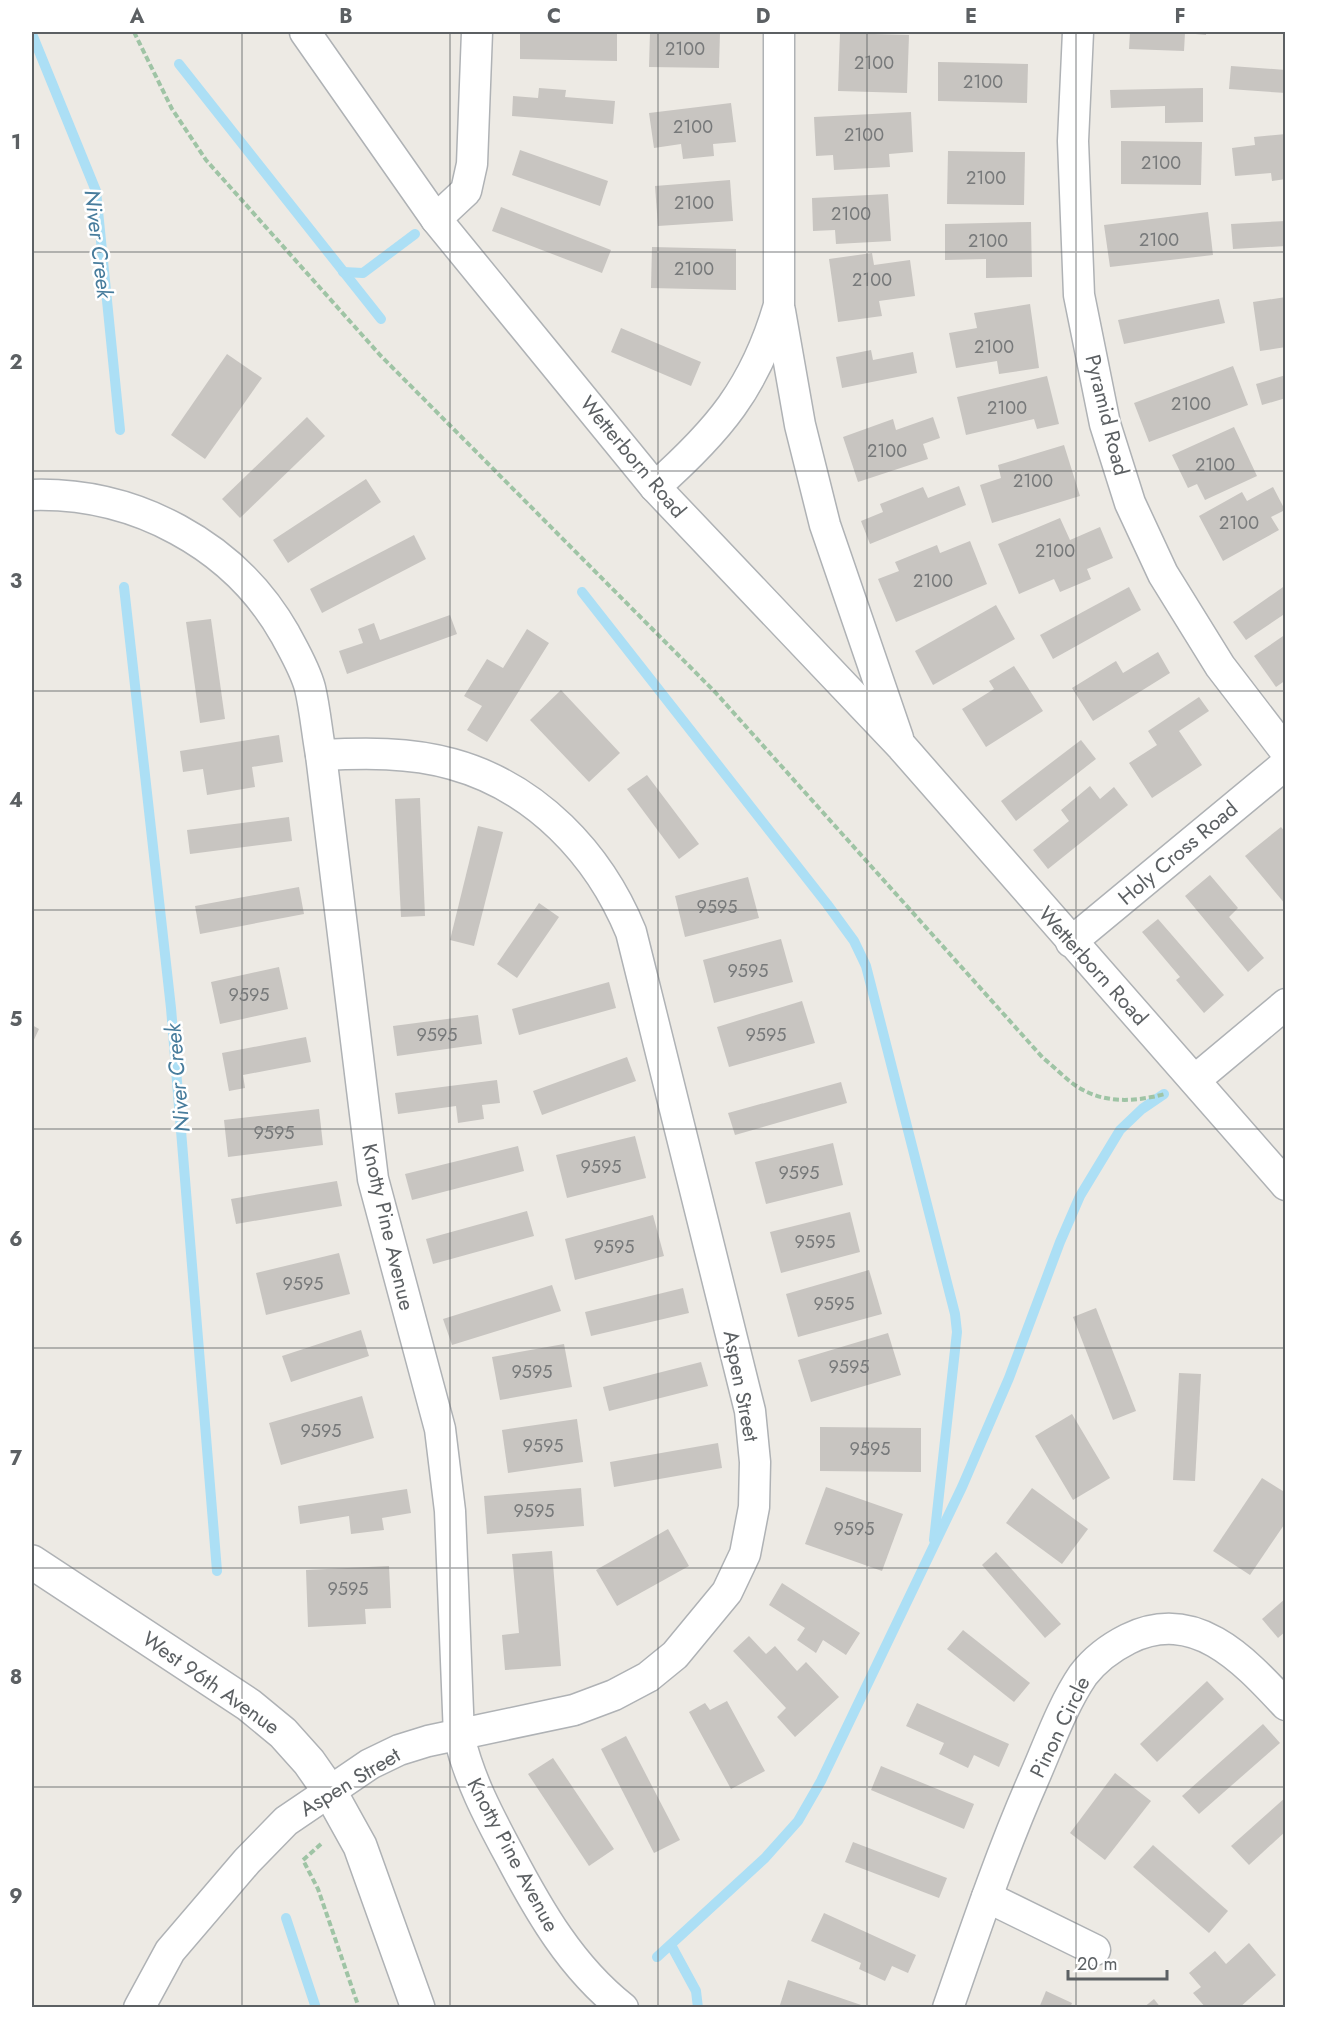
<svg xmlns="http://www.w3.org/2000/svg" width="1317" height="2039" viewBox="0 0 1317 2039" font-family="Jost,sans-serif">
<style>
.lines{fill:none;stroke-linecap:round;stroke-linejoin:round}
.stream{stroke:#acdff5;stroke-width:10}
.building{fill:#c8c5c1}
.minor-casing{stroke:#afb2b5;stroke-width:33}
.tertiary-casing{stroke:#afb2b5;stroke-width:36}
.path{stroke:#9fc4a5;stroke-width:4;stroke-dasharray:6 3;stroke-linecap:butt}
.minor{stroke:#fff;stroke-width:30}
.tertiary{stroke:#fff;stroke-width:33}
.grid{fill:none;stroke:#5c6063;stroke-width:1.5;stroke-opacity:0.55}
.labels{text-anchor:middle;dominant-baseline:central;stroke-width:5;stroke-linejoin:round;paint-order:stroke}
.number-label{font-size:18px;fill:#77797a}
.street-label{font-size:21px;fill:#5c6063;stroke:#fff}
.water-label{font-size:22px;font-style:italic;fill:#477c9c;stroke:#fff}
.neatline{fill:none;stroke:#5c6063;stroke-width:2}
.grid-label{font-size:20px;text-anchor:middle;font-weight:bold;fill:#5c6063}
</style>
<rect width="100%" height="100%" fill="#edeae4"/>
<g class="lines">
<g class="stream">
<polyline points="32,34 96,191 120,430"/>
<polyline points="179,64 381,319"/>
<polyline points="343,272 363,273 415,234"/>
<polyline points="124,587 171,1008 217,1571"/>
<polyline points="582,592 827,904 854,941 866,966 955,1314 957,1332 934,1540"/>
<polyline points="286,1918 316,2008"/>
<polyline points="671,1945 696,1991 698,2008"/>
<polyline points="657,1957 765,1858 798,1821 821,1781 962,1487 1009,1378 1060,1242 1080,1196 1120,1130 1142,1109 1164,1094"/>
</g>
</g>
<g class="building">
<polygon points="520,32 617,32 617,61 520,59"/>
<polygon points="650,32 720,32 719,68 649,67"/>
<polygon points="1130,32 1206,32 1206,35 1185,33 1184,51 1129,49"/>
<polygon points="840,33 909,35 907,93 838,91"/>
<polygon points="938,62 1028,64 1027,103 938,101"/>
<polygon points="1231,66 1286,70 1286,93 1229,89"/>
<polygon points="539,88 566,90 565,97 615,101 613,124 512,116 513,96 538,98"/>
<polygon points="1203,88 1203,122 1165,123 1165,106 1111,108 1110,90"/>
<polygon points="731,103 736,142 713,144 714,156 683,159 681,144 654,148 649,113"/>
<polygon points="911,112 913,152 889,154 890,167 834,170 833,155 816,156 814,117"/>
<polygon points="1286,134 1286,179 1272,181 1271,173 1235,176 1232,148 1255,145 1254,137"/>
<polygon points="1121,141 1202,142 1201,185 1121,184"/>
<polygon points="520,150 608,181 600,206 512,175"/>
<polygon points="948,151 1025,152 1024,205 947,204"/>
<polygon points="730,180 733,221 658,226 655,186"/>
<polygon points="888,194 891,241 836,244 835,230 813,231 812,198"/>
<polygon points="501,207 611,250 602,273 492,231"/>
<polygon points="1208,212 1213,255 1110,267 1104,225"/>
<polygon points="1286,221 1286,246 1233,249 1231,224"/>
<polygon points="1031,222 1032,277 986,278 986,259 945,260 945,224"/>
<polygon points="652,247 736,249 736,290 651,288"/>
<polygon points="872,253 874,265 910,260 915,296 879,301 882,316 838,322 829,259"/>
<polygon points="1286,297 1286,347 1260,351 1253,302"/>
<polygon points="1219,299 1225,323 1124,344 1118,320"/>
<polygon points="1030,304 1039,368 999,374 997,361 956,368 949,333 977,328 974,313"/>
<polygon points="621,328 701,362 691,386 611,352"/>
<polygon points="871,350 873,360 913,352 917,373 842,388 836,357"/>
<polygon points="227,354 262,378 205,459 171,435"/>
<polygon points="1233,366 1248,405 1149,442 1134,403"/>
<polygon points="1286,375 1286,398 1262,405 1256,384"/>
<polygon points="1047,376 1059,424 1037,429 1034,419 966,435 957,397"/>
<polygon points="307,417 325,436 240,518 222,499"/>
<polygon points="933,417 940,438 923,444 928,459 858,482 843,437 893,419 896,430"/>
<polygon points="1234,427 1257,476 1205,500 1197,484 1188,488 1172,455"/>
<polygon points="1064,445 1080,496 992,523 980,485 1001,478 998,465"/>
<polygon points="366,479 381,502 288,563 273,540"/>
<polygon points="959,486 966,505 870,544 861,521 883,512 880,504 923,487 928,498"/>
<polygon points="1273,487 1285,510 1271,517 1279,530 1223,561 1199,516 1242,492 1247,501"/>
<polygon points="1060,518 1070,540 1100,527 1113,558 1087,569 1091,579 1060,592 1054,579 1019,594 998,544"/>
<polygon points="414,535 426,559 322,613 310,589"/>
<polygon points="970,541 987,584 896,622 878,579 899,571 895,562 937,545 940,553"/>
<polygon points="1286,585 1286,613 1246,640 1233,622"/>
<polygon points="1129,587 1141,610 1053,659 1040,635"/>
<polygon points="996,605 1015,639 933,685 915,651"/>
<polygon points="450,615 457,634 347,674 339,651 363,643 358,629 374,623 380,640"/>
<polygon points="211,619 225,719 200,723 186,622"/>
<polygon points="527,629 549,643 487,742 467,730 482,706 464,696 487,659 503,668"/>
<polygon points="1286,634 1286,680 1276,687 1254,656"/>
<polygon points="1158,652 1170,673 1093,721 1072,688 1116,661 1123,673"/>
<polygon points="1014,666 1043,711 986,747 962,709 994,689 989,681"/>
<polygon points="561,690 620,753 589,782 530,720"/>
<polygon points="1199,697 1209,711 1179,731 1202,765 1152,798 1129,763 1157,745 1148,731"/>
<polygon points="279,735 283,762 252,767 255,787 207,795 203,769 183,772 180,751"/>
<polygon points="1081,740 1096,759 1016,821 1001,801"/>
<polygon points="647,775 699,844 679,859 627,789"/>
<polygon points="1090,786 1100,799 1114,787 1128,805 1048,869 1033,850 1069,821 1061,810"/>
<polygon points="420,798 425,916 401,917 395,799"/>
<polygon points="289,817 292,841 190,854 187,830"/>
<polygon points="478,826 503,832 474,946 450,940"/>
<polygon points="1281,827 1286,833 1286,905 1245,856"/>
<polygon points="1210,875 1238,908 1229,917 1264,958 1248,972 1185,896"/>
<polygon points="748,877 759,918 685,937 675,896"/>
<polygon points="299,887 304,914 200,934 195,906"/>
<polygon points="539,903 559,917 517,978 497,964"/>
<polygon points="1158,919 1224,995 1204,1013 1176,980 1180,977 1142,932"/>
<polygon points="781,939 793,982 714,1003 703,960"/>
<polygon points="279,967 288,1009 220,1024 211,982"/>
<polygon points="609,982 616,1008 519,1035 512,1009"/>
<polygon points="802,1001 815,1043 729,1067 717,1027"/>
<polygon points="478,1015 482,1044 397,1056 393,1026"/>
<polygon points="32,1025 39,1029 32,1044"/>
<polygon points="306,1037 311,1062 243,1075 245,1088 229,1091 222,1053"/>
<polygon points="627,1057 636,1081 542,1115 533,1091"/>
<polygon points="497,1080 500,1103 482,1105 484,1119 458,1123 456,1106 398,1114 395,1093"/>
<polygon points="841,1082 847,1103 735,1135 728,1113"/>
<polygon points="319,1109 323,1145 228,1157 224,1120"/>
<polygon points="635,1136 646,1178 567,1198 556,1155"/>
<polygon points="833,1143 843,1185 766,1204 755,1162"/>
<polygon points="518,1146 524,1171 412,1200 405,1174"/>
<polygon points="337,1181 342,1206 236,1224 231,1199"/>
<polygon points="527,1211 534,1236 433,1264 426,1239"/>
<polygon points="850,1212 860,1252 781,1273 770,1232"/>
<polygon points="653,1215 664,1256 575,1280 565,1239"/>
<polygon points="339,1253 350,1294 266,1315 256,1273"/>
<polygon points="869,1270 882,1314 798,1337 786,1294"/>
<polygon points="552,1285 561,1311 452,1345 443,1319"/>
<polygon points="683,1288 689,1313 591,1336 585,1312"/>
<polygon points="1096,1308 1136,1411 1113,1420 1073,1317"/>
<polygon points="361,1330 369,1356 291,1382 282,1356"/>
<polygon points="888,1333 901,1375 811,1402 798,1360"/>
<polygon points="564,1344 572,1387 500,1400 492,1357"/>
<polygon points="701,1362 708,1386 609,1411 603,1387"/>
<polygon points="1179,1373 1201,1374 1195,1481 1173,1480"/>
<polygon points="362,1396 374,1438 281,1465 269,1423"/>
<polygon points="1072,1414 1110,1478 1073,1500 1035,1436"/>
<polygon points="577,1419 583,1462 508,1473 502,1430"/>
<polygon points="820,1427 921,1428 921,1472 820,1471"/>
<polygon points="718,1443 722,1468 614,1487 610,1462"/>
<polygon points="1262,1478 1286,1493 1286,1522 1250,1575 1213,1551"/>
<polygon points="826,1487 903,1514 882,1571 805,1544"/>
<polygon points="581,1488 584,1526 487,1534 484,1496"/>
<polygon points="1032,1488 1088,1529 1062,1564 1006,1523"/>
<polygon points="407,1489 411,1513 382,1518 384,1530 351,1534 349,1516 300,1524 298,1506"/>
<polygon points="668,1529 689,1566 617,1606 596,1570"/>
<polygon points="552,1551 561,1666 505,1670 502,1635 519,1633 512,1554"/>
<polygon points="996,1552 1061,1624 1045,1638 982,1565"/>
<polygon points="389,1566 391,1608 365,1609 366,1624 308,1627 306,1570"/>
<polygon points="782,1583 860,1633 846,1655 823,1640 816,1653 797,1640 805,1628 769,1605"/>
<polygon points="1286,1598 1286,1631 1278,1638 1262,1619"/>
<polygon points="963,1630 1030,1683 1014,1702 947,1649"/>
<polygon points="749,1636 766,1654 775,1646 797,1671 806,1662 839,1697 795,1737 777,1717 786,1708 733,1651"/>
<polygon points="1207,1681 1224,1699 1157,1762 1140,1744"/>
<polygon points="727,1701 765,1771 731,1789 689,1712 705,1703 710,1710"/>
<polygon points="917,1703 1009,1744 999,1767 974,1755 968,1768 939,1754 944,1743 906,1726"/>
<polygon points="1263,1724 1280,1743 1199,1814 1182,1796"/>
<polygon points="626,1736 680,1840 654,1853 601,1749"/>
<polygon points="553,1758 614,1849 589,1866 528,1774"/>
<polygon points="881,1766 974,1804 964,1829 871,1790"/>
<polygon points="1115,1773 1151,1801 1105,1860 1070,1833"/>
<polygon points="1286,1797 1286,1831 1249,1865 1231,1846"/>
<polygon points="853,1842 947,1878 939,1898 845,1862"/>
<polygon points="1153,1845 1228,1911 1209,1933 1133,1867"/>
<polygon points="824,1913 916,1955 908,1973 892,1966 885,1981 859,1969 861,1963 811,1941"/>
<polygon points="1249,1943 1276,1975 1239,2008 1206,2008 1193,1993 1201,1987 1189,1973 1215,1951 1226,1964"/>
<polygon points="788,1980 867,2007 867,2008 779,2008"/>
<polygon points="1046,1991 1072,2003 1070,2008 1039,2008"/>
<polygon points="1154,1999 1161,2008 1143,2008"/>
</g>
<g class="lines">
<defs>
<g id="minor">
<polyline points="305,32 436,219 655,487 902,747 1286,1185"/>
<polyline points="1078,32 1073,141 1079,295 1105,424 1130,503 1163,574 1220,666 1286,752"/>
<polyline points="436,219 466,191 472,164 477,32"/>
<polyline points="780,311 800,425 825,525 898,738"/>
<path d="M655 487C718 431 755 388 779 305V32"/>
<path d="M32 495C134 492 234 544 285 634 294 651 305 669 310 688 315 709 317 733 321 755L373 1179 440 1429 450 1511 459 1736C469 1779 488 1815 509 1854 539 1911 571 1967 623 2008"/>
<polyline points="1071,942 1286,764"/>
<polyline points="1195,1080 1286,1004"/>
<polyline points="987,1897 1095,1950"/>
<path d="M139 2008 170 1951 247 1861 286 1821 370 1764 399 1750 428 1741 574 1710 614 1695 648 1677 675 1655 727 1592 745 1554 754 1507 755 1462 750 1411 631 932C599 854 536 787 452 764 409 752 365 753 321 755"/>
<path d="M948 2008C975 1930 1001 1853 1034 1778 1049 1744 1062 1706 1083 1675 1096 1658 1110 1648 1128 1639 1195 1606 1244 1660 1286 1705"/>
</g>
<polyline id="tertiary" points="32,1562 249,1705 283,1733 309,1762 330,1792 360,1846 418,2008"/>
</defs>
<use href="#minor" class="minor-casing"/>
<use href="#tertiary" class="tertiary-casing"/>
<g class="path">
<path d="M134 32 172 109 206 160 380 355 715 692 1043 1058C1056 1068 1069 1083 1083 1090 1109 1104 1138 1101 1165 1094"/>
<polyline points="321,1844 303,1860 318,1889 359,2008"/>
</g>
<use href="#minor" class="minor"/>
<use href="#tertiary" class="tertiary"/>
</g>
<path class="grid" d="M242 32V2008M450 32V2008M658 32V2008M867 32V2008M1076 32V2008M32 252H1286M32 471H1286M32 691H1286M32 910H1286M32 1129H1286M32 1348H1286M32 1568H1286M32 1787H1286"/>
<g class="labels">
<g class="number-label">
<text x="685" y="49">2100</text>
<text x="874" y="63">2100</text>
<text x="983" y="82">2100</text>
<text x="693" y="127">2100</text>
<text x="864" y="135">2100</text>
<text x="1161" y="163">2100</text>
<text x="986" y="178">2100</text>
<text x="694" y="203">2100</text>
<text x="851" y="214">2100</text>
<text x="1159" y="240">2100</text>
<text x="988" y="241">2100</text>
<text x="694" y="269">2100</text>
<text x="872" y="280">2100</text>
<text x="994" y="347">2100</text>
<text x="1191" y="404">2100</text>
<text x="1007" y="408">2100</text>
<text x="887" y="451">2100</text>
<text x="1215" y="465">2100</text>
<text x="1033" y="481">2100</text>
<text x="1239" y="523">2100</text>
<text x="1055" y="551">2100</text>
<text x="933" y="581">2100</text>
<text x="717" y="907">9595</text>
<text x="748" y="971">9595</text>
<text x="249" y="995">9595</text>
<text x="437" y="1035">9595</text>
<text x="766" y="1035">9595</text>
<text x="274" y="1133">9595</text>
<text x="601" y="1167">9595</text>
<text x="799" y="1173">9595</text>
<text x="815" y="1242">9595</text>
<text x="614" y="1247">9595</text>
<text x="303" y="1284">9595</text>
<text x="834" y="1304">9595</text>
<text x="849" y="1367">9595</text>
<text x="532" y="1372">9595</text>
<text x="321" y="1431">9595</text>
<text x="543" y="1446">9595</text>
<text x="870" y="1449">9595</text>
<text x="534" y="1511">9595</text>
<text x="854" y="1529">9595</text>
<text x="348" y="1589">9595</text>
</g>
<g class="street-label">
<text transform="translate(1107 415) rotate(76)">Pyramid Road</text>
<text transform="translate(633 457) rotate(50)">Wetterborn Road</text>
<text transform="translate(1178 853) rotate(-40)">Holy Cross Road</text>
<text transform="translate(1093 966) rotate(48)">Wetterborn Road</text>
<text transform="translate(388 1227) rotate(77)">Knotty Pine Avenue</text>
<text transform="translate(741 1386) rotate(79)">Aspen Street</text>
<text transform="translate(211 1683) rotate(35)">West 96th Avenue</text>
<text transform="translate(1060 1727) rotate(-64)">Pinon Circle</text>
<text transform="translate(350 1782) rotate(-31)">Aspen Street</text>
<text transform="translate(513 1855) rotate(62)">Knotty Pine Avenue</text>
</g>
<g class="water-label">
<text transform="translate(99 244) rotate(83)">Niver Creek</text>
<text transform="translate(177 1078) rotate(-95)">Niver Creek</text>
</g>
</g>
<rect width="1317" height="2039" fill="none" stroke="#ffffff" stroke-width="66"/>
<path d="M1068 1970v9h99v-9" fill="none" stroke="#5c6063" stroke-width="3"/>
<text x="1077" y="1970" font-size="18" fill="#5c6063" stroke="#ffffff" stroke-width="4.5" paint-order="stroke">20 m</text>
<rect x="33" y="33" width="1251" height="1973" class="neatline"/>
<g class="grid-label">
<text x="137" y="23">A</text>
<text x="346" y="23">B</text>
<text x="554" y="23">C</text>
<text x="763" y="23">D</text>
<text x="971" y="23">E</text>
<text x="1180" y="23">F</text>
<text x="16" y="149">1</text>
<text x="16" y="369">2</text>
<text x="16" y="588">3</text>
<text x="16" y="807">4</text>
<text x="16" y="1026">5</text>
<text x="16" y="1246">6</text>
<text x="16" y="1465">7</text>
<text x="16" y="1684">8</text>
<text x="16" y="1903">9</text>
</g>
</svg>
